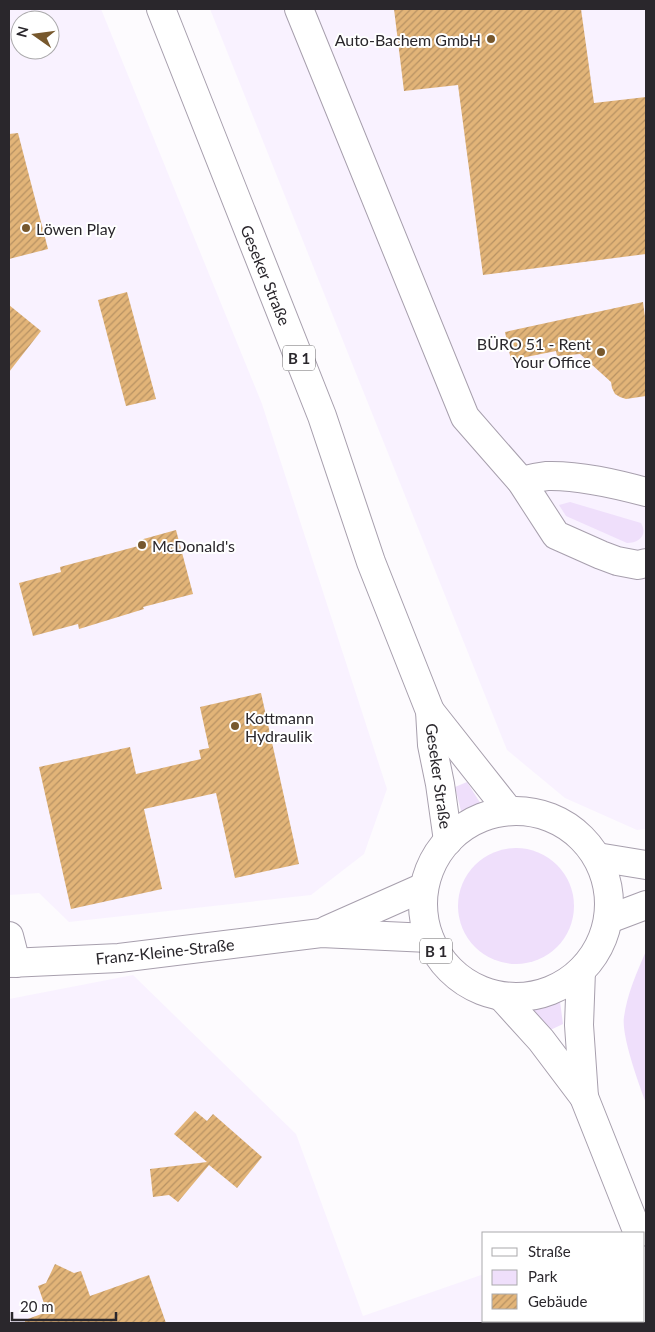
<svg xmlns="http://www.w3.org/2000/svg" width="655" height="1332" viewBox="0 0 655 1332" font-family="Lato,sans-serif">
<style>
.built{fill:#f9f2ff;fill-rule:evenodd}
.green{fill:#efdffb}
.building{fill:url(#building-hatch)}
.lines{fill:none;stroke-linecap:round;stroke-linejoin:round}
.street-casing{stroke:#a79fad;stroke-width:30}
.secondary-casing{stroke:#a79fad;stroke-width:30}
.primary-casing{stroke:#a79fad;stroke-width:30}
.street{stroke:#fff;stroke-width:28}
.secondary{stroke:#fff;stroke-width:28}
.primary{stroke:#fff;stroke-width:28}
.poi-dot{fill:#77582d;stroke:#fff;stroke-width:2}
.labels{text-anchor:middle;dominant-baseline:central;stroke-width:4;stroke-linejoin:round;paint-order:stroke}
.shield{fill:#fff;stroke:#6a686b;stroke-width:1}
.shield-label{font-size:15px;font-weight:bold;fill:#2a272c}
.poi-label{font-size:16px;fill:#2a272c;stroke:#fff;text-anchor:start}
.street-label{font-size:16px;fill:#2a272c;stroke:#fff}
</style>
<defs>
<pattern id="building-hatch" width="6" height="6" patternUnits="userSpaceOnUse" patternTransform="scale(1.25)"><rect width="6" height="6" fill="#e2b478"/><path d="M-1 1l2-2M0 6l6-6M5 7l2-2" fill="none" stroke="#b79263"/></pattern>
</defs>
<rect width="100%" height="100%" fill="#fdfbfe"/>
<g class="built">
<path d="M9 9H101L262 404 387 789 364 854 311 895 69 922 39 893 9 895ZM20 20H50V50H20Z"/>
<polygon points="210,9 646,9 646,829 637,830 565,798 507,750"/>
<polygon points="133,975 296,1134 363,1316 484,1274 484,1321 593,1321 595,1323 9,1323 9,999"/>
</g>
<g class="green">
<path d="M570 502 641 523C648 535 639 543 627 543L566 516 559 505Z"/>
<polygon points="467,782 486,812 464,823 455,787"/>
<circle cx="516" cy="906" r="58"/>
<path d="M646 951V1103C639 1085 621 1035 624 1017 627 994 637 972 646 951Z"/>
<polygon points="559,994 563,1024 546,1032 529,1004 547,1001"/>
</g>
<g class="building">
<polygon points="394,9 581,9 594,103 646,97 646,254 483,275 458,85 404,91"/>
<polygon points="18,133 48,249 9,259 9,134"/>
<polygon points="127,292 156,399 126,406 98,300"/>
<polygon points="643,302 646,325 646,396 626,399 620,397 615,394 612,388 611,382 580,354 557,356 556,351 511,360 505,332"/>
<polygon points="9,305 41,331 9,372"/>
<polygon points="176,530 193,594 143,607 144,609 79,629 78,624 33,636 19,583 61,572 60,567 142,545 140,540"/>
<polygon points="261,693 299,864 235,878 216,793 144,809 162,889 71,909 39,767 130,747 136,774 201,759 199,750 209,748 200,707"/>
<polygon points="195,1111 207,1121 213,1114 262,1157 237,1188 209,1165 178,1202 169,1195 153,1197 150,1169 207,1162 174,1134"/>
<polygon points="55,1264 74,1273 81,1271 90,1296 149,1275 166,1323 25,1323 25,1320 47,1312 38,1286 46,1283"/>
</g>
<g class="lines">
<defs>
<g id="street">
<polyline points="299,9 465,417 521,481 556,535 601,555 617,561 638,565 646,563"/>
<path d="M521 481C529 479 539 477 547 476 579 475 616 484 646 492"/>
<polyline points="327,930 424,887"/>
<polyline points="9,936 16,963"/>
<polyline points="9,963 119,958 321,933 429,938"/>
</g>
<g id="secondary">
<polyline points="597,857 646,865"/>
<polyline points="609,919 646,905"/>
</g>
<g id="primary">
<polyline points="161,9 322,416 371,562 430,711 432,745 440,784 448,841"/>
<polyline points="430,711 509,811"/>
<circle cx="516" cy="904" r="93"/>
<polyline points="581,971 579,1025 584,1097"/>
<polyline points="502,997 541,1040 584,1097 638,1233"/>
</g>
</defs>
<use href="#street" class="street-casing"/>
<use href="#secondary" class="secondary-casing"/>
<use href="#primary" class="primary-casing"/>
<use href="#street" class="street"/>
<use href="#secondary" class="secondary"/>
<use href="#primary" class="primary"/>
</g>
<g class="poi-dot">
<circle cx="491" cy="39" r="5"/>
<circle cx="26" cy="228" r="5"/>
<circle cx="601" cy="352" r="5"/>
<circle cx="142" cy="545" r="5"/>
<circle cx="235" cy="726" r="5"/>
</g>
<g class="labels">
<g class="shield">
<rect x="283" y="345.5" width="32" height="25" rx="4"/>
<rect x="420" y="938.5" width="32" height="25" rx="4"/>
</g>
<g class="shield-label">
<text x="299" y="358">B 1</text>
<text x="436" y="951">B 1</text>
</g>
<g class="poi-label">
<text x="481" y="39" text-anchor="end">Auto-Bachem GmbH</text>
<text x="36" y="228">Löwen Play</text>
<text x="591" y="343" text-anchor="end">BÜRO 51 - Rent<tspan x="591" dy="18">Your Office</tspan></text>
<text x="152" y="545">McDonald's</text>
<text x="245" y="717">Kottmann<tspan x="245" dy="18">Hydraulik</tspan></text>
</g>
<g class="street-label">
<text transform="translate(266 275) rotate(68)">Geseker Straße</text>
<text transform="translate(439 776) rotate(82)">Geseker Straße</text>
<text transform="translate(165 951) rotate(-6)">Franz-Kleine-Straße</text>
</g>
</g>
<rect width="655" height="1332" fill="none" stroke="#2a272c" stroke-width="20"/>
<rect x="482" y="1232" width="162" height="90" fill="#ffffff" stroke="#aaa9ab"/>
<rect x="492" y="1248" width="25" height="8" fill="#ffffff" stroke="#aaa9ab"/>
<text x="528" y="1257" font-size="15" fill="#2a272c">Straße</text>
<rect x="492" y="1270" width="25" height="15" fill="#efdffb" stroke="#aaa9ab"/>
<text x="528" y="1282" font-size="15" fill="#2a272c">Park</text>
<rect x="492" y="1294" width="25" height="15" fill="url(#building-hatch)" stroke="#aaa9ab"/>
<text x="528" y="1307" font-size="15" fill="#2a272c">Gebäude</text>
<g transform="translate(35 35) rotate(284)"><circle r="24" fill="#ffffff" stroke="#aaa9ab"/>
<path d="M0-4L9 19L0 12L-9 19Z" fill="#77582d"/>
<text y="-8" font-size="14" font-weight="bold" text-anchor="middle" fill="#2a272c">N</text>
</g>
<path d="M12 1312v8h104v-8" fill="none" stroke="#2a272c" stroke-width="2.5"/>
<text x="20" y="1312" font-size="15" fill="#2a272c" stroke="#ffffff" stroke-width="4" paint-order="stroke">20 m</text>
</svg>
